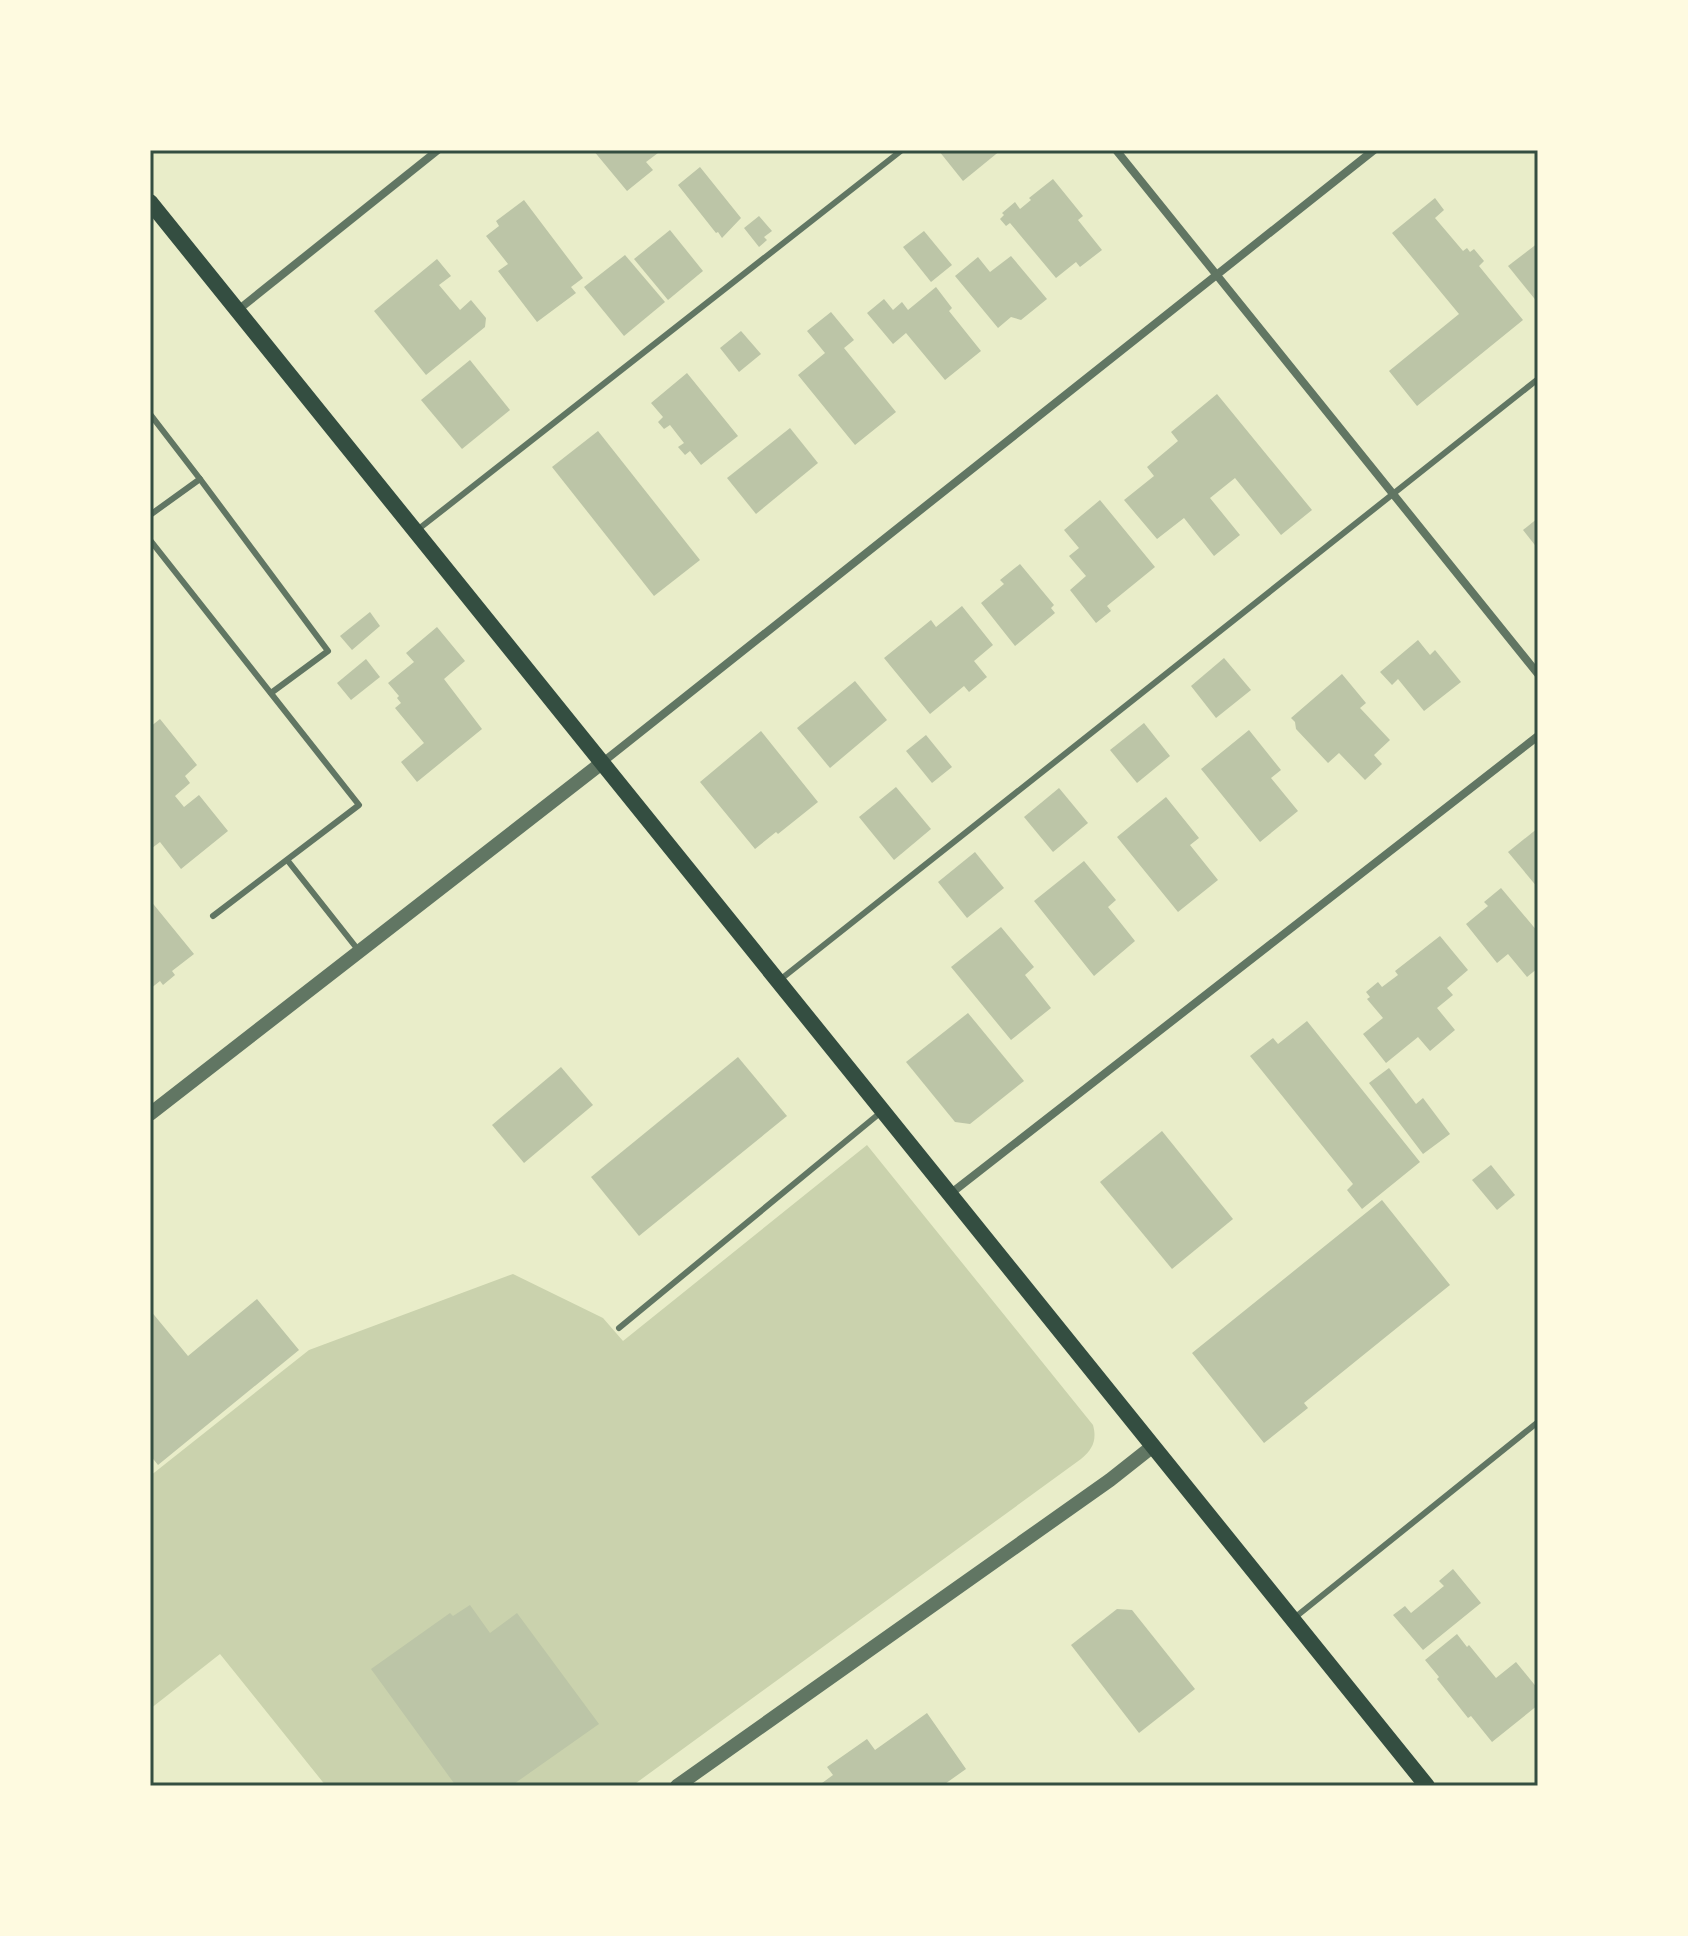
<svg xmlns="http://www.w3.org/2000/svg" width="1688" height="1936" viewBox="0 0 1688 1936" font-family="Lora,serif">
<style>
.green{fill:#cad2ad}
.building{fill:#bcc5a7}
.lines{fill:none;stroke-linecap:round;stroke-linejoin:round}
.service{stroke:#617663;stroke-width:6}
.minor{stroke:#617663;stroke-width:8}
.tertiary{stroke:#617663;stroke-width:14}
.secondary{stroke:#344e41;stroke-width:16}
.neatline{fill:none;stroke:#344e41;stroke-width:3}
</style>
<rect width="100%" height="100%" fill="#e9edc9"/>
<path class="green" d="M867 1145 1093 1425C1097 1440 1093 1449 1081 1459L632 1786H326L220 1654 150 1709V1476L309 1350 513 1274 603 1318 623 1341Z"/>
<g class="building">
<polygon points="593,150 662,150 646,162 653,170 627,191"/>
<polygon points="941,150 1001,150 963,181 939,151"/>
<polygon points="700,167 741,218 722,238 718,232 716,233 678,185"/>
<polygon points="1053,179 1083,216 1078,220 1102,250 1080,267 1076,262 1056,278 1010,223 1006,226 1000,219 1004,215 1002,213 1015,202 1020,209 1031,200 1029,198"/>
<polygon points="1435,198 1444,210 1435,218 1463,251 1467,248 1470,252 1474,249 1484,261 1479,266 1523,320 1417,406 1389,371 1459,314 1392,233"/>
<polygon points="524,200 583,278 571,287 576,293 537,322 498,271 508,264 486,236 499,226 496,221"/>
<polygon points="759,216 772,231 764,237 767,240 759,247 744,228"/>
<polygon points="670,230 703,271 668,300 634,259"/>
<polygon points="924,231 952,265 931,282 903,247"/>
<polygon points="1538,243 1538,303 1508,266"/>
<polygon points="625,255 665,302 624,336 584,287"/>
<polygon points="1011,256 1047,299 1021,320 1011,317 998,328 955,276 978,257 990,272"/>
<polygon points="437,259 451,276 439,285 460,310 471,300 486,318 485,327 426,375 374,311"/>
<polygon points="936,287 952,308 949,311 981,351 945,380 906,333 893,344 867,313 884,299 893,310 902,302 908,310"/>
<polygon points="831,312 854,340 844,348 896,412 855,445 798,375 825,353 807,331"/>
<polygon points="741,331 761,354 739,372 720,348"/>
<polygon points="470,360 510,410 462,449 421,400"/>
<polygon points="687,373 738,436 701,465 690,451 685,455 678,447 684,443 670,425 664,429 658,422 663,417 651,403"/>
<polygon points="1217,394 1312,510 1281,535 1235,478 1210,498 1240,535 1214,556 1184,518 1157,539 1124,500 1154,476 1147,467 1178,441 1171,432"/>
<polygon points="790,428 818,463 756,514 727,478"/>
<polygon points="598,431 700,560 654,596 552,467"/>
<polygon points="1100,500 1155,567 1107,606 1111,611 1096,623 1070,590 1086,576 1069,556 1079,548 1064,530"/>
<polygon points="1538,518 1538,549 1523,530"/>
<polygon points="1020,564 1054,605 1051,608 1055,613 1015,646 981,603 1004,584 1000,580"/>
<polygon points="962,606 993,645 974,661 987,677 969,692 964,686 930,714 884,658 931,620 936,627"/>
<polygon points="370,612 380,626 352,650 340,636"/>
<polygon points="437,627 465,661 444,679 482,729 417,782 401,762 424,743 395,708 401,703 397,698 399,696 388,683 414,662 406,653"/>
<polygon points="1418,640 1430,655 1435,650 1461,682 1424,711 1398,679 1392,685 1380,672"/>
<polygon points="1224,658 1251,690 1216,718 1191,686"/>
<polygon points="366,659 380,677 351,700 337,683"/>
<polygon points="1342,674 1366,703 1360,708 1390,740 1374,755 1382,764 1365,780 1339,753 1328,763 1296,729 1295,722 1291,718"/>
<polygon points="855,681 887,720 830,768 797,728"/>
<polygon points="160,719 197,765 185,776 190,783 175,796 184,807 199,795 228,831 181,869 160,842 152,848 150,846 150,727"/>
<polygon points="1144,723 1170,756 1137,783 1110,750"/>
<polygon points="1249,730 1281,770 1271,778 1298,811 1260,842 1201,769"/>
<polygon points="761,731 818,802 778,834 776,832 755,849 700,782"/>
<polygon points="926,735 952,767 932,783 906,751"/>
<polygon points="896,787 931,829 894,860 859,817"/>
<polygon points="1059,788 1088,823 1053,852 1024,817"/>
<polygon points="1166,797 1199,838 1190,845 1218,880 1178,912 1117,837"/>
<polygon points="1538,828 1538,888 1508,852"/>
<polygon points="975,852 1004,888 967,918 938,882"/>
<polygon points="1084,861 1116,900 1108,907 1135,941 1094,976 1034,901"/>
<polygon points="1501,888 1538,932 1538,968 1527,977 1508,954 1497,963 1466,924 1488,906 1484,902"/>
<polygon points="150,900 194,954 172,971 175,975 163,985 160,981 150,989"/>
<polygon points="1001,927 1034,967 1025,975 1051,1008 1011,1040 951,967"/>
<polygon points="1440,936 1468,970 1447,988 1453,995 1437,1008 1455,1030 1430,1051 1418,1037 1386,1063 1363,1034 1383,1018 1367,999 1370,997 1366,992 1378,982 1382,987 1398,975 1395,971"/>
<polygon points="968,1013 1024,1081 970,1124 955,1122 906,1062"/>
<polygon points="1307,1021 1420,1162 1362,1209 1347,1190 1353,1184 1250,1056 1273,1038 1278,1044"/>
<polygon points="738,1057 787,1116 639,1236 591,1177"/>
<polygon points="561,1067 593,1105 524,1163 492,1125"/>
<polygon points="1389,1068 1416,1104 1423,1098 1450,1134 1423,1154 1369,1083"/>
<polygon points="1162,1131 1233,1219 1172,1269 1100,1182"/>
<polygon points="1491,1165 1515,1195 1497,1210 1472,1180"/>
<polygon points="1382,1200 1450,1285 1304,1403 1308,1408 1264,1443 1192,1353"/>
<polygon points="257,1299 299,1350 158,1465 150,1455 150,1310 188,1356"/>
<polygon points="1453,1569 1481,1603 1423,1650 1393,1615 1405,1606 1411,1613 1444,1586 1439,1581"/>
<polygon points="470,1605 490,1633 517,1613 599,1724 511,1786 456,1786 371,1669 450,1613 453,1616"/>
<polygon points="1117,1609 1132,1610 1195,1689 1139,1733 1071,1645"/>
<polygon points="1457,1634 1467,1647 1469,1645 1496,1678 1516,1662 1538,1689 1538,1705 1492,1742 1471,1716 1468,1718 1437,1679 1439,1677 1425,1660"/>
<polygon points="927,1713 966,1769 942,1786 818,1786 833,1775 827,1767 867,1739 875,1750"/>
</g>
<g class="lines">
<g class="service">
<polyline points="150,414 200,479 150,515"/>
<polyline points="200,479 328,651 271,693"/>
<polyline points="416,531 902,150"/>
<polyline points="150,540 359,805 213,916"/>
<polyline points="288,861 359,951"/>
<polyline points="781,979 1538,379"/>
<polyline points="619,1328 880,1113"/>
<polyline points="1293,1619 1538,1422"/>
</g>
<g class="minor">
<polyline points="1116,150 1538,674"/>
<polyline points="238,310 438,150"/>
<polyline points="603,762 1374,150"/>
<polyline points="950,1194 1538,736"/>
</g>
<g class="tertiary">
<polyline points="150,1114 603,762"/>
<polyline points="677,1786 1110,1480 1153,1446"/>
</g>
<polyline class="secondary" points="150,202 1427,1786"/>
</g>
<rect width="1688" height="1936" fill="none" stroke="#fefae0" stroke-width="304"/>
<rect x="152" y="152" width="1384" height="1632" class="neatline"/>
</svg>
